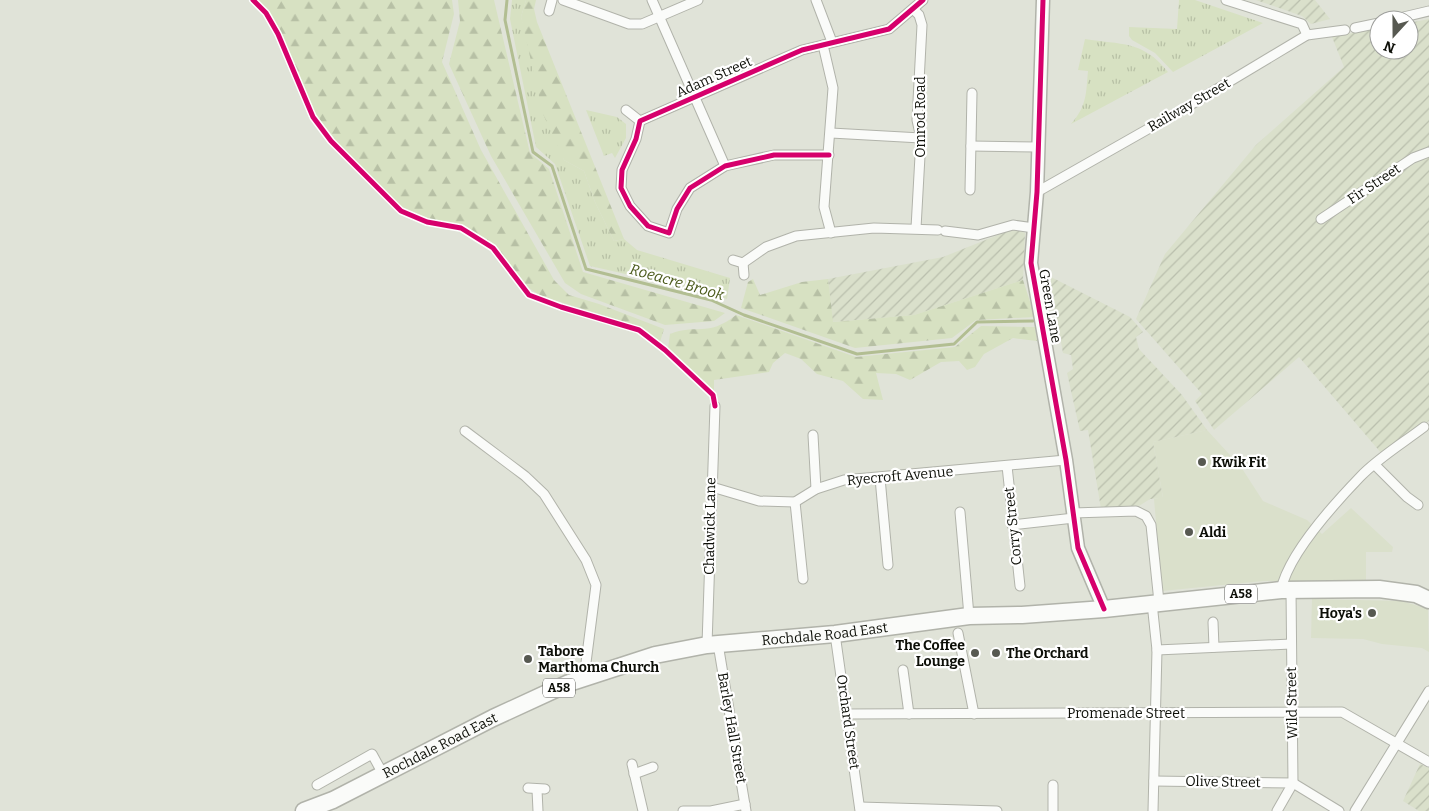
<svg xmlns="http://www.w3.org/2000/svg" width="1429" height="811" viewBox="0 0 1429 811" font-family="Bitter,serif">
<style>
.built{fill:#dae0cb}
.industrial{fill:url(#industrial-furrows)}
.grass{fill:url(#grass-tufts)}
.forest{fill:url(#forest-firs)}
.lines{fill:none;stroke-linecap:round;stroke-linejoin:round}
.stream{stroke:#b2be92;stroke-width:3}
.street-casing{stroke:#b1b3aa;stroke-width:11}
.secondary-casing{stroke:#b1b3aa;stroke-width:15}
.highway-casing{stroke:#b1b3aa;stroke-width:19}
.street{stroke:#fafbf9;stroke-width:9}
.secondary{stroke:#fafbf9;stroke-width:12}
.highway{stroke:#fafbf9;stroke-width:16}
.cycleway-casing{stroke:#fff;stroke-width:8}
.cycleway{stroke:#d6006c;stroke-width:5}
.poi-dot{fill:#575951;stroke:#fff;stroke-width:2}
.labels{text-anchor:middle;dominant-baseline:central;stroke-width:4.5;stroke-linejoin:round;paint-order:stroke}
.shield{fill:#fff;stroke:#565752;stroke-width:1}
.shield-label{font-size:12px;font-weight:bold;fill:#0d0f08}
.street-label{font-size:14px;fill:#0d0f08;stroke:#fff}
.poi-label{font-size:14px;font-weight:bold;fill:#0d0f08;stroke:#fff;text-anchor:start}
.water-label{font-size:15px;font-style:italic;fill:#4b5a1b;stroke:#fff}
</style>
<defs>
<pattern id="industrial-furrows" width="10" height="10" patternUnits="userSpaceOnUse" patternTransform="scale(1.25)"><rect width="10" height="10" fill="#dae0cb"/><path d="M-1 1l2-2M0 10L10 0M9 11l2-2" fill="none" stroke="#babfad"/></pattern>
<pattern id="grass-tufts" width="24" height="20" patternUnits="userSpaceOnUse" patternTransform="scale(1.25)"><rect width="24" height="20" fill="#d7e1c2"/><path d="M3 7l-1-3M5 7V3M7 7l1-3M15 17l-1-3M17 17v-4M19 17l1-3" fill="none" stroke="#b7c0a5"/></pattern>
<pattern id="forest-firs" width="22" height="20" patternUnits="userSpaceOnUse" patternTransform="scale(1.25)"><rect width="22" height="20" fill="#d7e1c2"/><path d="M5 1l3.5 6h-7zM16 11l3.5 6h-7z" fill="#b7c0a5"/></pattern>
</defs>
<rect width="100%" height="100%" fill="#e0e3d8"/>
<g class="built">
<polygon points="1207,430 1241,467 1263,501 1307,520 1322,534 1351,508 1393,547 1392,552 1366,552 1366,581 1263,581 1162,591 1154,499 1163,497 1153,442"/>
<polygon points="1312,599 1402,601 1428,609 1429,652 1422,648 1382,644 1363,639 1311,638"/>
</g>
<g class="industrial">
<polygon points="1256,0 1315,0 1330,19 1311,24 1302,16"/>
<polygon points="1429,19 1429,421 1415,428 1382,454 1299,357 1214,430 1195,401 1202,394 1136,319 1165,254 1256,145 1344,67 1332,37 1379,28 1379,50 1409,50 1409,23"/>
<polygon points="1017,230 1025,233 1023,280 914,315 832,322 828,279 943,257 1008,231"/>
<polygon points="1049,276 1130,317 1143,332 1136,337 1139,349 1182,395 1207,430 1153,442 1163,498 1150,499 1139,506 1101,509 1088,430 1080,431 1067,373 1073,369 1071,355 1063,353"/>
<polygon points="1420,764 1429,768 1429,811 1419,811 1403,801"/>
</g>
<g class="grass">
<polygon points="512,0 526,0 521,17 564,160 584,171 595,202 614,241 624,239 637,250 730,278 727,299 710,293 590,266 555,164 536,147 510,19"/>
<polygon points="1179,0 1195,0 1263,23 1173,72 1155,53 1132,40 1129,36 1129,27 1177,29"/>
<path d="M1085 39C1121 45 1143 40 1168 72L1071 124C1087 106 1086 93 1088 71L1078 70Z"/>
<polygon points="586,110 617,117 626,124 626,138 615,158 612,153 604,156"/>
</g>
<g class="forest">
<polygon points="258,0 452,0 454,14 442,62 481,150 554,280 569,295 599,304 664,329 660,342 641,327 541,296 526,286 493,244 466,229 418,220 401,210 339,145 322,123 307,100 292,58 268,9"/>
<polygon points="458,0 494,0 530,153 549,169 583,272 725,313 714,321 665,325 581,294 565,283 491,156 449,64 460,21"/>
<polygon points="526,0 536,0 534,9 537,22 624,239 614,241 595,202 584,171 564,160 543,114 521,17"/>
<polygon points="753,279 760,295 802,282 828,279 833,322 914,315 1023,280 1035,317 976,320 952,338 855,348 741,308 748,282"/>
<path d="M736 315 856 357 955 347 981 326 1035 327 1037 341 1013 338 984 354 975 367 967 370 959 361 941 362 910 380 896 374 876 373 883 400 863 399 843 381 817 374 801 359 785 353 773 363 769 372 714 380V392L668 348 670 334C696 323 707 338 736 315Z"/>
</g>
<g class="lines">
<polyline class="stream" points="507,0 505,20 533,152 552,166 586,269 711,300 744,315 857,354 954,344 977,322 1033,321"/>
<defs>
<g id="street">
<polyline points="563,0 629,24 642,24 698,0"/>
<polyline points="652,0 725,166"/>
<polyline points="816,0 832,42"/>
<polyline points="1226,0 1302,24 1307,35"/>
<polyline points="913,9 919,15 922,25 917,120 921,138 916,228"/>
<polyline points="549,11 552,0"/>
<polyline points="1391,20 1429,11"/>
<polyline points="1355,28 1379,23"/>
<polyline points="823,45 833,88 824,207 831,233"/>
<polyline points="626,110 640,121"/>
<polyline points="831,133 921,138"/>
<polyline points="971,146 1037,147"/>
<polyline points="829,155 774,155 725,166 690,188 677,209 669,233 648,226 630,206 621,188 622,170 636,139 640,121 802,50 889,29 923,0"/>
<polyline points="970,190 972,93"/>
<polyline points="1037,192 1192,104 1307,35 1345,30"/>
<polyline points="1321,219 1413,158 1429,152"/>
<polyline points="945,231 978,235 1013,225 1034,228"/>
<polyline points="733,260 743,263"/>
<polyline points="743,263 766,247 796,236 874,228 938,230"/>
<polyline points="743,263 744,275"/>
<polyline points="465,431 525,476 544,494 586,560 596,585 584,678"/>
<polyline points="813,435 816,489"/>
<polyline points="1375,465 1407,497 1418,505"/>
<polyline points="1007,466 1020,586"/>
<polyline points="880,478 888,565"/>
<polyline points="712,487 759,501 795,502 816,489 844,480 1066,460"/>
<polyline points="795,502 803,579"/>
<polyline points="960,512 969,616"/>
<polyline points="1073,513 1136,511 1146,516 1151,525 1159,602"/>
<polyline points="1012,525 1074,518"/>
<path d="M1281 590C1288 555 1335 503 1360 477 1378 458 1403 443 1424 427"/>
<polyline points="1152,603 1157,650 1153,811"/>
<polyline points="1213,622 1214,647"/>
<polyline points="958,633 974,714"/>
<polyline points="835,634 860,811"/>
<polyline points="718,644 746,811"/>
<polyline points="707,645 715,406"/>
<polyline points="1157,650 1291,644"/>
<polyline points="903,670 909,714"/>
<polyline points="847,714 1342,712 1429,762"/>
<polyline points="632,764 643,811"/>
<polyline points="634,774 653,767"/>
<polyline points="1154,781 1293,783 1339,811"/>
<polyline points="317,785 372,754 383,774"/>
<polyline points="528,788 545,789"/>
<polyline points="537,790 538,811"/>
<polyline points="860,807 997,811"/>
<polyline points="683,811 711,811 745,804"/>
<polyline points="1053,811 1053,785"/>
<polyline points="1277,811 1293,783 1291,590"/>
<polyline points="1355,811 1429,691"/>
</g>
<polyline id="secondary" points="1043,0 1037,192 1031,263 1066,460 1078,548 1104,609"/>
<g id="highway">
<path id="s1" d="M304 811 333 800 493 718 569 683 655 655 707 645 835 634 969 616 1022 615 1104 609 1281 590 1379 589 1416 594 1429 600"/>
</g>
</defs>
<use href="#street" class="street-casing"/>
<use href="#secondary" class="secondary-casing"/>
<use href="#highway" class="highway-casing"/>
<use href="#street" class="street"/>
<use href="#secondary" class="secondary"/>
<use href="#highway" class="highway"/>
<defs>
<g id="cycleway">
<polyline points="253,0 266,13 278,34 313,117 331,141 401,211 427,222 461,228 493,248 529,295 561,307 639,330 665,350 713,395 715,406"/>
<polyline points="1043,0 1037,192 1031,263 1066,460 1078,548 1104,609"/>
<polyline points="829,155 774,155 725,166 690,188 677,209 669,233 648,226 630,206 621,188 622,170 636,139 640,121 802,50 889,29 923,0"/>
</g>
</defs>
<use href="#cycleway" class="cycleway-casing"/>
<use href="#cycleway" class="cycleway"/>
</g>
<g class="poi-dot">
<circle cx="1202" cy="462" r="5"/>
<circle cx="1189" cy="532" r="5"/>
<circle cx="1372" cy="613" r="5"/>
<circle cx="975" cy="653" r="5"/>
<circle cx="996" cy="653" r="5"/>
<circle cx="528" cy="659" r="5"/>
</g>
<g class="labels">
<g class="shield">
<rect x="1225" y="584.5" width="32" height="19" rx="4"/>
<rect x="543" y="678.5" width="32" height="19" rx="4"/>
</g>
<g class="shield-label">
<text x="1241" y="594">A58</text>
<text x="559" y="688">A58</text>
</g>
<g class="street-label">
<text transform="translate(714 77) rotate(-24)">Adam Street</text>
<text transform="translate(1189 105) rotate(-30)">Railway Street</text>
<text transform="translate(920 117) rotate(-90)">Omrod Road</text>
<text transform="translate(1374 184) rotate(-34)">Fir Street</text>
<text transform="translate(1050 306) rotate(80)">Green Lane</text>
<text transform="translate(900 476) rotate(-5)">Ryecroft Avenue</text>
<text transform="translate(710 526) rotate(-89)">Chadwick Lane</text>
<text transform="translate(1013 526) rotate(-96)">Corry Street</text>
<text stroke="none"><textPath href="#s1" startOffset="556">Rochdale Road East</textPath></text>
<text transform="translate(1292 703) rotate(-91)">Wild Street</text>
<text x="1126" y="713">Promenade Street</text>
<text transform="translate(848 722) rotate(82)">Orchard Street</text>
<text transform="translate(732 728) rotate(80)">Barley Hall Street</text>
<text stroke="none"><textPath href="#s1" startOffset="151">Rochdale Road East</textPath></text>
<text transform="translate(1223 782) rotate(1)">Olive Street</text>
</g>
<g class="poi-label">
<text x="1212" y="462">Kwik Fit</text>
<text x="1199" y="532">Aldi</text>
<text x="1362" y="613" text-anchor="end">Hoya's</text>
<text x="965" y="645" text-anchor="end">The Coffee<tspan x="965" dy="16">Lounge</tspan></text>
<text x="538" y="651">Tabore<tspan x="538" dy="16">Marthoma Church</tspan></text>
<text x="1006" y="653">The Orchard</text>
</g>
<g class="water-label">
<text transform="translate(677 282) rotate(16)">Roeacre Brook</text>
</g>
</g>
<g transform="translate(1394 35) rotate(201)"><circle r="24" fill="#ffffff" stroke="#9e9f9c"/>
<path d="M0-4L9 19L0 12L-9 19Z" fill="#575951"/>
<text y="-8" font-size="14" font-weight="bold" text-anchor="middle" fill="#0d0f08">N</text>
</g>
</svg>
